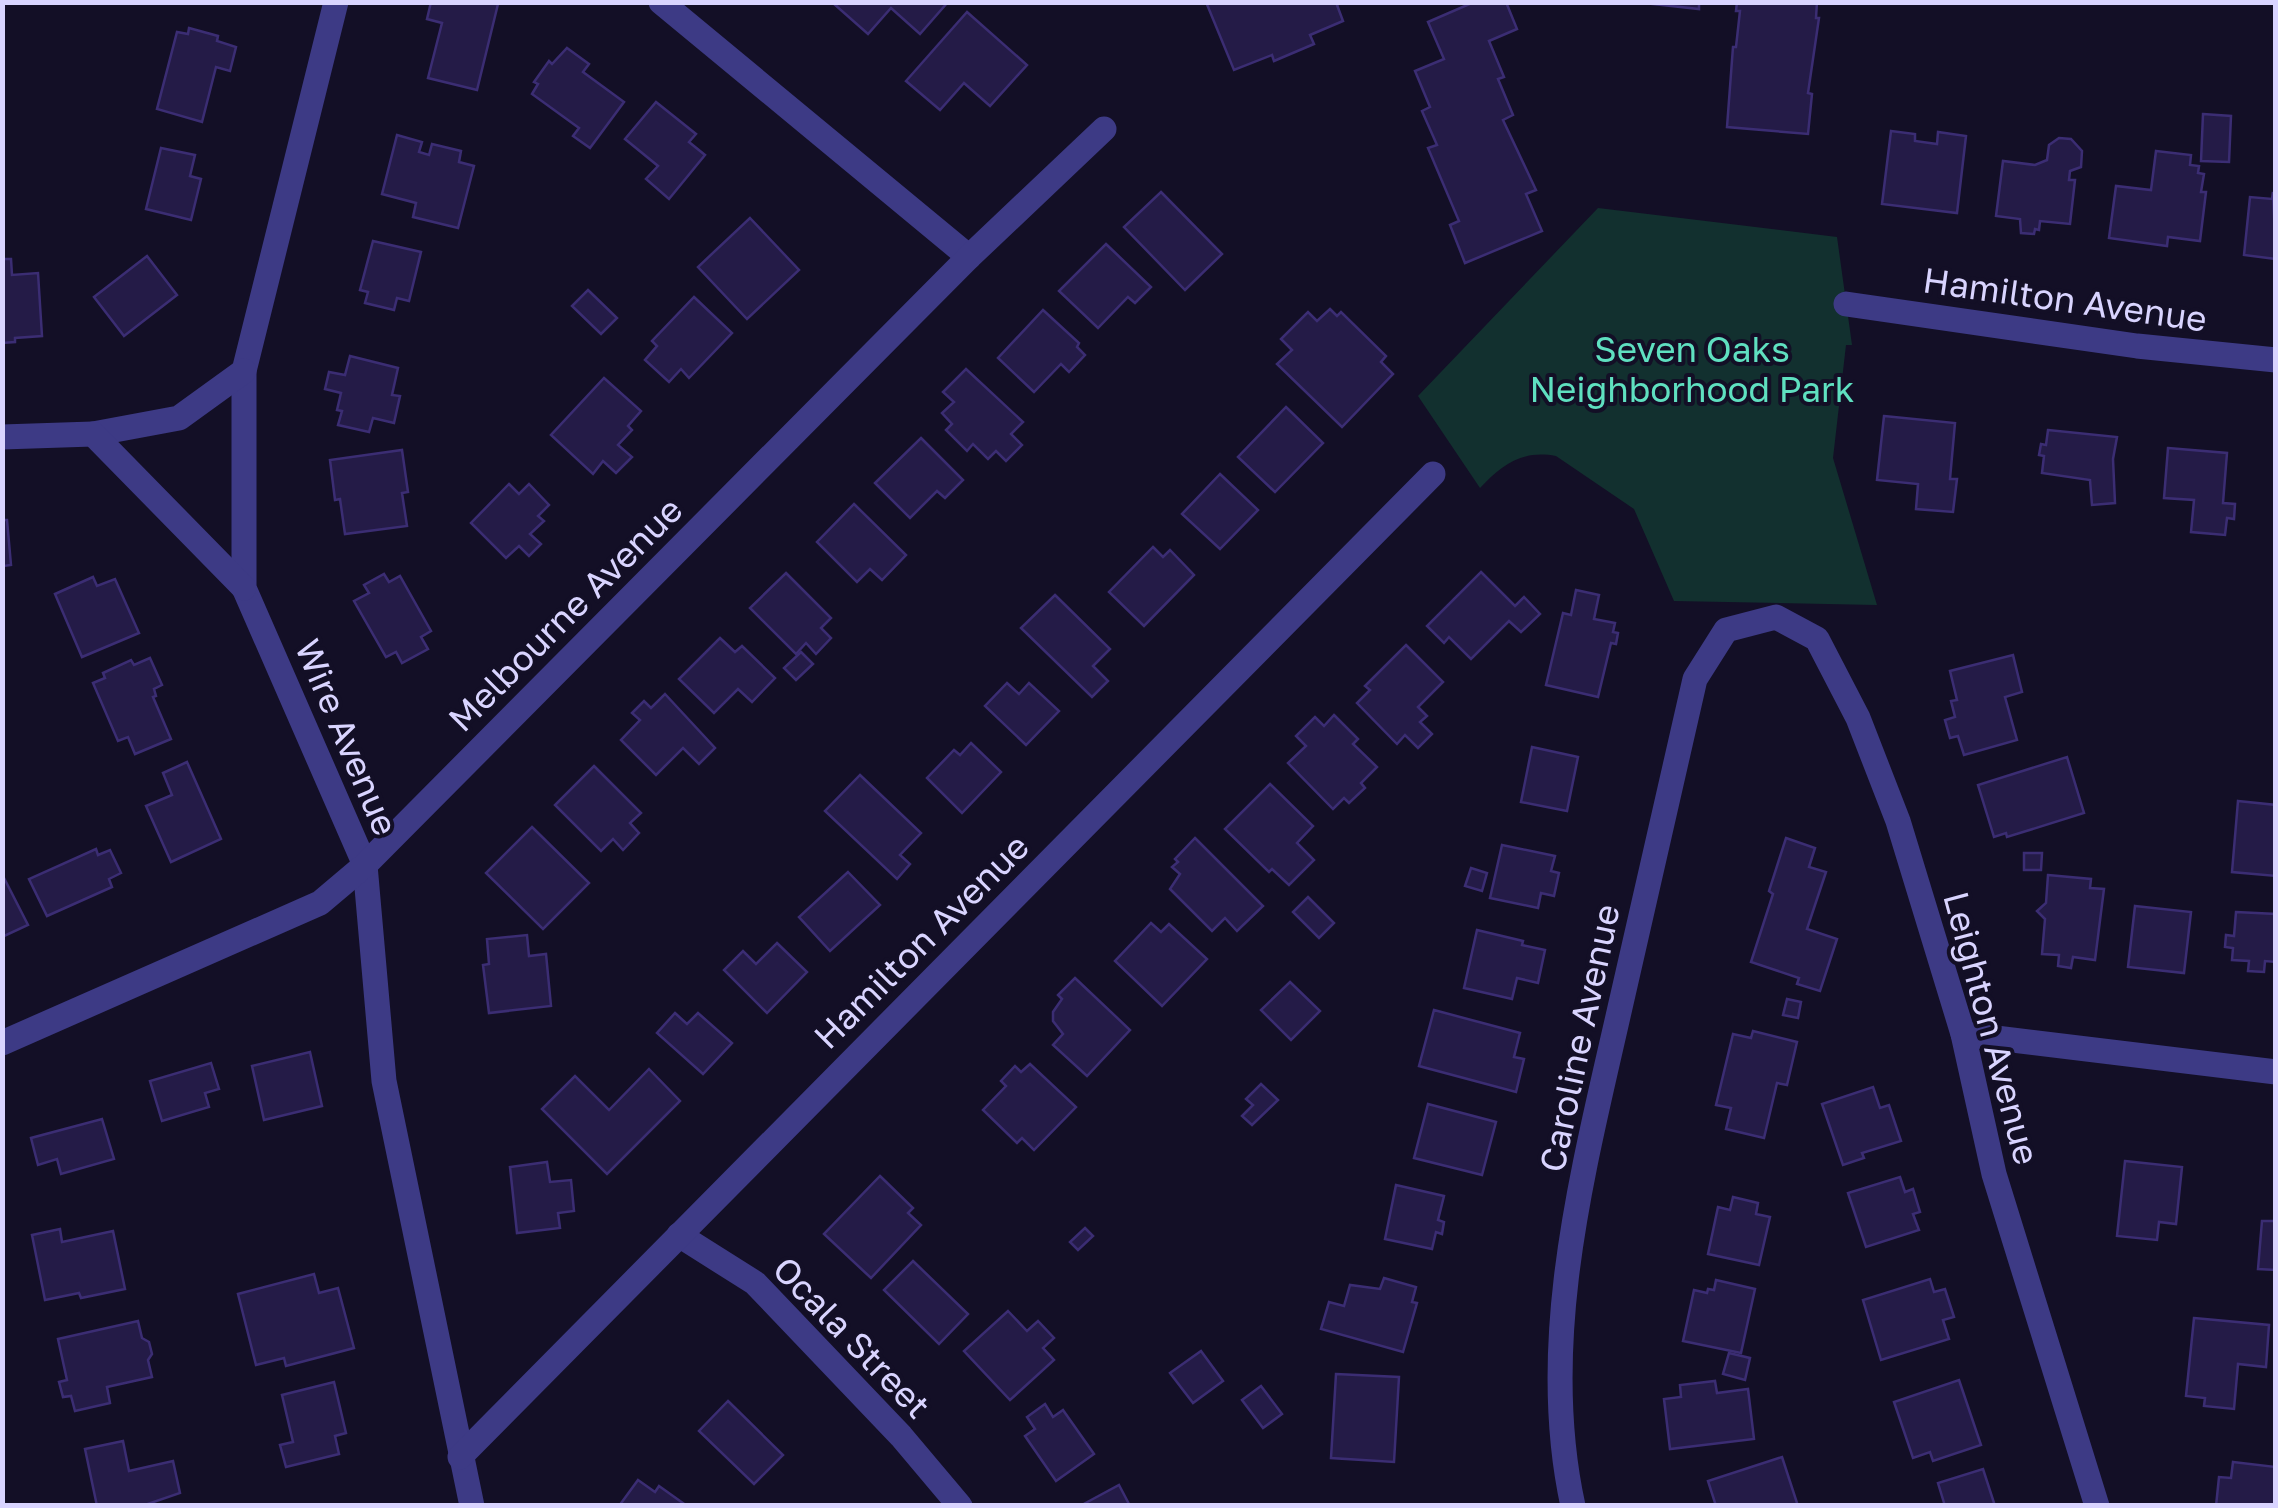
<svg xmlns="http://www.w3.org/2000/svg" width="2278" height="1508" viewBox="0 0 2278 1508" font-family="'Golos Text',sans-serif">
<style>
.green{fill:#12302f}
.building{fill:#241b47;stroke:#3b2d73;stroke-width:2.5}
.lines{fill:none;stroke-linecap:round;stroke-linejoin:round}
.minor{stroke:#3d3a85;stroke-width:25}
.labels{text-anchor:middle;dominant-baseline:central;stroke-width:8;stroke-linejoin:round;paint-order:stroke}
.street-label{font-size:35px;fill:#d9d4ff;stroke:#130f26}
.park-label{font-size:35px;fill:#5fe0c0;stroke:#130f26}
</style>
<rect width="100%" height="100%" fill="#130f26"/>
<path class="green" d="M1598 208 1837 237 1852 345H1846L1833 458 1877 605 1674 601 1634 509 1556 456C1522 450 1503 464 1480 488L1418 396Z"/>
<g class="building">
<polygon points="431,2 498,4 477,90 428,78 442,23 427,19"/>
<polygon points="948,2 920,34 891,8 868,34 834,4"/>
<polygon points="1206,2 1342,2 1337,5 1343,21 1310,35 1314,44 1274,61 1272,55 1234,70"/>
<polygon points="1474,2 1506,2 1517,29 1489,41 1504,77 1498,79 1513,115 1503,120 1536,190 1526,194 1542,231 1465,263 1450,225 1459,221 1428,148 1437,145 1422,111 1430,107 1415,71 1444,59 1428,22"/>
<polygon points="1635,2 1699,2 1699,9"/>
<polygon points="1737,2 1817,2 1816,18 1819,18 1808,93 1812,94 1808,134 1727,127 1733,47 1736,47 1740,11 1736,11"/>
<polygon points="967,12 1027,65 990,106 964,83 940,110 906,81"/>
<polygon points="189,28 218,36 217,41 236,47 230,71 216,67 202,122 157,109 177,32 188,34"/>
<polygon points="567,48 589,64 583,72 624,102 590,148 573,136 579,128 532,94 538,84 534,82 549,61 552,64"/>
<polygon points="656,102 696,134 689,142 705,155 669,199 646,179 658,166 625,139"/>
<polygon points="2203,114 2231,116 2229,162 2201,161"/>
<polygon points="1891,131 1915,134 1915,141 1937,144 1938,132 1966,136 1957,213 1882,204"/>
<polygon points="397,135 422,142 419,152 429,155 432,144 461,151 459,162 474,166 458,228 413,217 416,203 382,194"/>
<polygon points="2059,138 2071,139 2082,151 2081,167 2070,171 2069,180 2075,180 2070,224 2040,221 2039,230 2035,229 2034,234 2021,233 2020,219 1996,216 2003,161 2035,165 2047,160 2049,145"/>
<polygon points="161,148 195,155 190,176 201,179 191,220 146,209"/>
<polygon points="2156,151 2191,155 2190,165 2199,166 2198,173 2204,174 2201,192 2206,192 2200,241 2168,237 2167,246 2109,238 2116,186 2151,190"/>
<polygon points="1161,192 1222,254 1185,290 1124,227"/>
<polygon points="2273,192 2276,259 2244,255 2250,197 2272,199"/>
<polygon points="750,218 799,270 747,319 698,267"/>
<polygon points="373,241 421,252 409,301 397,298 394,310 365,303 368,292 360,290"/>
<polygon points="1106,244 1151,287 1135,303 1128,297 1098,328 1059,291"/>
<polygon points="147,256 177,295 124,336 94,297"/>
<polygon points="2,259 11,259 12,275 38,273 42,336 15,338 15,342 2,343"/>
<polygon points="588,290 617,318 601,334 572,306"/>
<polygon points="694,297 732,333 689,378 681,369 669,382 645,360 657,346 652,341"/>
<polygon points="1330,309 1337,316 1341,312 1386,356 1381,362 1393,374 1342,427 1277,364 1292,350 1281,339 1308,312 1317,321"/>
<polygon points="1043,310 1079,343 1077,347 1085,355 1069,372 1061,364 1034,392 998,358"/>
<polygon points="350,356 398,368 392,395 400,396 394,423 373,418 369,432 338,425 342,411 337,410 341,393 325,389 329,372 345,375"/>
<polygon points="966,369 1023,422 1011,434 1022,445 1006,461 996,451 988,459 973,444 967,451 946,430 952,424 942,413 954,402 943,392"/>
<polygon points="604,378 641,411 628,426 632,430 618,445 632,457 616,473 603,461 593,474 551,435"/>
<polygon points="1286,407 1323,443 1275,492 1238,457"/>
<polygon points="1884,416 1955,423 1950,479 1957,479 1953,512 1916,509 1918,484 1877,480"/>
<polygon points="2048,430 2117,437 2113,459 2115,503 2092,505 2090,480 2042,473 2044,456 2039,455 2041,444 2046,445"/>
<polygon points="921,438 963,480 945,498 937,491 910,518 875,483"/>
<polygon points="2168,448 2227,453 2223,503 2235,504 2234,519 2227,518 2225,535 2191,532 2194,500 2164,498"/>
<polygon points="402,450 408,492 402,493 407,526 345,534 340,499 335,500 330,460"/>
<polygon points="1220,474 1258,510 1220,549 1182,514"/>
<polygon points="509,484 519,494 529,484 549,505 538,516 544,521 530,534 541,544 529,556 519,546 506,558 471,523"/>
<polygon points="854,504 906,555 882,580 870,569 857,582 817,542"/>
<polygon points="2,520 7,520 11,565 3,566 2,583"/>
<polygon points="1153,547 1163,557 1170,550 1194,575 1144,626 1109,592"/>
<polygon points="1481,572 1515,606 1524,597 1540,614 1521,632 1509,621 1471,659 1449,637 1444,643 1427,626"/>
<polygon points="786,573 831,618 821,628 831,638 816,654 806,643 796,654 750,608"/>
<polygon points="384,574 389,582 400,576 431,631 421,637 428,649 402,663 396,652 386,657 354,601 369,593 364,585"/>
<polygon points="93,577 97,586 115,579 139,633 82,657 55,594"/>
<polygon points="1576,590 1599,595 1594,619 1615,623 1613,632 1618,633 1616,644 1611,643 1598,697 1546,685 1563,613 1571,615"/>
<polygon points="1055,595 1110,649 1093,666 1108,681 1092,697 1021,628"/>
<polygon points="720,638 735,652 742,646 775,678 752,702 738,689 714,713 679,679"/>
<polygon points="1406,645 1443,682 1418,707 1427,716 1420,722 1432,734 1418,748 1405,735 1397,744 1357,703 1370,690 1365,686"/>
<polygon points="801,652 813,664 796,680 784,668"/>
<polygon points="2013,655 2022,692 2005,697 2017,740 1964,755 1958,736 1950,738 1945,720 1955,717 1951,701 1957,700 1950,671"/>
<polygon points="150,658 162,685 154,689 156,696 153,697 171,739 135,754 128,737 118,741 93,683 105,678 103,673 131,660 134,665"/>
<polygon points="1007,683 1019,694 1029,683 1059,711 1026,745 985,706"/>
<polygon points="665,694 715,748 699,764 683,748 656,775 621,740 640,720 632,713 644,701 651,708"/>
<polygon points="1334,715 1358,739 1353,744 1377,767 1361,783 1365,788 1349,803 1344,798 1333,809 1288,763 1306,746 1296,736 1315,717 1324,726"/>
<polygon points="971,743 1001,772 962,813 927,778 954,750 960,755"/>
<polygon points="1532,747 1578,757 1567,811 1521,802"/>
<polygon points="2067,757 2084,813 2007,837 2006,833 1994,837 1978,785"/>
<polygon points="187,762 221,839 171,862 146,806 172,795 163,773"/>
<polygon points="594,766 641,813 630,823 639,833 623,850 613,839 601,851 555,805"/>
<polygon points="860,775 921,833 900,855 910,864 897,879 825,811"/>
<polygon points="1270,784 1313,826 1297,843 1314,860 1289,885 1272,869 1269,872 1225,829"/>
<polygon points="2238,801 2276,805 2276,876 2232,872"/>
<polygon points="532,827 589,883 543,929 486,873"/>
<polygon points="1195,838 1263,906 1237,931 1225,918 1212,931 1170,889 1180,874 1172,867 1178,862 1175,859"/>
<polygon points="1786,838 1815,848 1809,867 1826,872 1807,929 1837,939 1820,991 1797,984 1799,978 1751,962 1773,894 1769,891"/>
<polygon points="1502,845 1555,856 1551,871 1559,873 1554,896 1541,893 1538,908 1490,898"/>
<polygon points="96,849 98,855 110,850 121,873 109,879 112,887 47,916 29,879"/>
<polygon points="2024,853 2042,853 2041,870 2024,870"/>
<polygon points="1471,868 1487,873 1482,891 1465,886"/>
<polygon points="848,872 880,905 830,951 799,917"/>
<polygon points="2,874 28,925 2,937"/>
<polygon points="2048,875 2091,879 2090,888 2104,889 2095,960 2073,957 2071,968 2058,966 2059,955 2042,954 2045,919 2037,911 2046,903"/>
<polygon points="1308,897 1334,923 1319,938 1293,912"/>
<polygon points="2135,906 2191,912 2184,973 2128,967"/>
<polygon points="2236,912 2276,914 2276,962 2265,961 2264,972 2248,971 2249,961 2232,960 2233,948 2225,947 2226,935 2234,936"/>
<polygon points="1151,923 1161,932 1169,924 1207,959 1162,1006 1115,961"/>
<polygon points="1477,930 1523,941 1522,945 1545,950 1538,983 1517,978 1512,999 1464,988"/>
<polygon points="527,935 529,956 546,954 551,1006 489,1013 483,965 489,964 487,939"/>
<polygon points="777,943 807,972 767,1013 724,970 743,951 756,964"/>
<polygon points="1075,978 1130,1030 1087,1076 1053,1045 1063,1034 1053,1021 1053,1012 1062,999 1058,995"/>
<polygon points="1290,982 1320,1011 1291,1040 1261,1010"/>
<polygon points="1787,999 1801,1002 1798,1018 1783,1015"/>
<polygon points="1434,1010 1520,1033 1514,1057 1524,1059 1516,1092 1419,1066"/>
<polygon points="675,1013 687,1024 698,1013 732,1043 703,1074 657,1033"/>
<polygon points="1753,1031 1797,1042 1787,1085 1777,1083 1764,1138 1726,1129 1731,1108 1716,1105 1733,1034 1751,1038"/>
<polygon points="310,1052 322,1106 264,1120 252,1066"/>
<polygon points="211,1063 219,1089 205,1093 209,1107 162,1121 150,1081"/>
<polygon points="1030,1064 1076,1107 1034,1150 1022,1138 1017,1143 983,1110 1006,1086 1001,1081 1015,1066 1021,1072"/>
<polygon points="649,1069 680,1101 607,1174 542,1109 575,1076 609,1110"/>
<polygon points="1261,1084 1278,1100 1252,1125 1242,1116 1253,1105 1246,1099"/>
<polygon points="1873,1087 1880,1108 1889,1105 1901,1141 1862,1153 1864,1158 1843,1165 1822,1104"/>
<polygon points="1428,1104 1496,1122 1482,1175 1414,1158"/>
<polygon points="102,1119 114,1159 61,1174 57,1159 38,1165 31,1138"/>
<polygon points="2125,1161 2182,1167 2176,1224 2159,1222 2157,1240 2117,1236"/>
<polygon points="547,1162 550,1182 571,1180 574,1211 558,1213 560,1228 517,1233 510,1167"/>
<polygon points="880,1176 913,1208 908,1213 921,1225 871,1278 824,1234"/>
<polygon points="1900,1177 1905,1192 1913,1189 1920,1212 1913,1214 1919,1230 1866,1247 1848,1193"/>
<polygon points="1396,1185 1444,1196 1438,1220 1444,1222 1442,1234 1436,1232 1432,1249 1385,1239"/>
<polygon points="1733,1197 1758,1203 1756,1214 1770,1217 1759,1265 1708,1254 1718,1207 1730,1210"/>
<polygon points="2262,1221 2276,1221 2276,1270 2258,1269"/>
<polygon points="1085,1228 1093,1236 1078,1250 1070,1242"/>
<polygon points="60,1229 62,1242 113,1231 125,1289 81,1298 79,1293 45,1300 32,1235"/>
<polygon points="913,1261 968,1314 939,1344 884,1290"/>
<polygon points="314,1274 319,1293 338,1288 354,1348 286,1366 284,1358 256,1365 238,1294"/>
<polygon points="1384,1278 1416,1287 1412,1302 1417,1303 1403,1352 1321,1329 1329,1302 1344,1306 1350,1285 1380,1289"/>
<polygon points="1930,1279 1934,1292 1945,1289 1954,1317 1943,1320 1949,1339 1881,1360 1863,1300"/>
<polygon points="1716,1280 1755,1289 1741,1353 1683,1341 1694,1290 1707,1293 1708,1289 1714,1290"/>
<polygon points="1008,1311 1027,1331 1038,1321 1054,1338 1043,1348 1054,1360 1010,1400 964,1351"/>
<polygon points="2194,1318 2269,1325 2266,1367 2238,1364 2234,1409 2204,1406 2205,1398 2186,1396"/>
<polygon points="138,1321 142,1338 149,1342 152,1354 148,1360 152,1377 107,1387 110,1403 75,1411 71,1396 63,1397 59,1382 67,1380 58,1339"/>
<polygon points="1201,1351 1223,1381 1193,1403 1170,1373"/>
<polygon points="1729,1353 1750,1358 1745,1380 1723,1374"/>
<polygon points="1336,1374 1399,1377 1394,1462 1331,1458"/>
<polygon points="1959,1380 1981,1445 1933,1461 1930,1452 1913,1458 1894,1402"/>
<polygon points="1715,1381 1717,1393 1748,1389 1754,1439 1670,1449 1664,1399 1681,1397 1680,1385"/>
<polygon points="334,1382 346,1433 335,1436 339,1454 286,1467 280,1445 293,1442 282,1395"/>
<polygon points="1261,1386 1282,1414 1263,1428 1242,1400"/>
<polygon points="728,1401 783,1455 754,1484 699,1431"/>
<polygon points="1045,1404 1053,1417 1063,1410 1094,1454 1056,1481 1025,1436 1035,1429 1027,1417"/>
<polygon points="123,1441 129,1471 173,1461 180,1493 142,1506 97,1506 85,1449"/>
<polygon points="1782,1457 1798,1506 1716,1506 1708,1481"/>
<polygon points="2233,1462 2276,1467 2276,1506 2216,1506 2219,1477 2231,1478"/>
<polygon points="1983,1469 1995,1506 1945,1506 1938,1483"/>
<polygon points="638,1480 655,1492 659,1486 687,1506 619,1506"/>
<polygon points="1119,1485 1130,1506 1080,1506"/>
</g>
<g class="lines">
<g class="minor">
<polyline points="336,2 244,371 244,588 365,865 384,1081 472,1506"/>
<polyline points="661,2 969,257"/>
<polyline points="1846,304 2137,346 2276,360"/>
<polyline points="93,434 179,418 244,371"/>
<polyline points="2,437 93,434 244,588"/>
<polyline points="1963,1034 2276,1072"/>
<polyline points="2,1043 320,903 365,865 969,257 1104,129"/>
<polyline points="679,1235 755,1283 901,1436 960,1506"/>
<polyline points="460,1457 1433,474"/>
<path d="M1573 1506C1537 1342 1583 1171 1619 1012 1645 901 1670 790 1695 679L1726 630 1776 617 1817 639 1858 718 1898 821 1963 1034 1994 1174 2097 1506"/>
</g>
</g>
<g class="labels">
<g class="street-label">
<text transform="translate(2065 299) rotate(8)">Hamilton Avenue</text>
<text transform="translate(565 614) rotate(-45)">Melbourne Avenue</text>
<text transform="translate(347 737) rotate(67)">Wire Avenue</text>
<text transform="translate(921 941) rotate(-45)">Hamilton Avenue</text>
<text transform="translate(1992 1028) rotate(75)">Leighton Avenue</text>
<text transform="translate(1579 1038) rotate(-78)">Caroline Avenue</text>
<text transform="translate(852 1337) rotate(46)">Ocala Street</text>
</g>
<g class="park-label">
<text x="1692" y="349">Seven Oaks<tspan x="1692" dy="40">Neighborhood Park</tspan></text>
</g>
</g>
<rect width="2278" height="1508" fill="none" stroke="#d9d4ff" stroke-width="10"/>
</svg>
